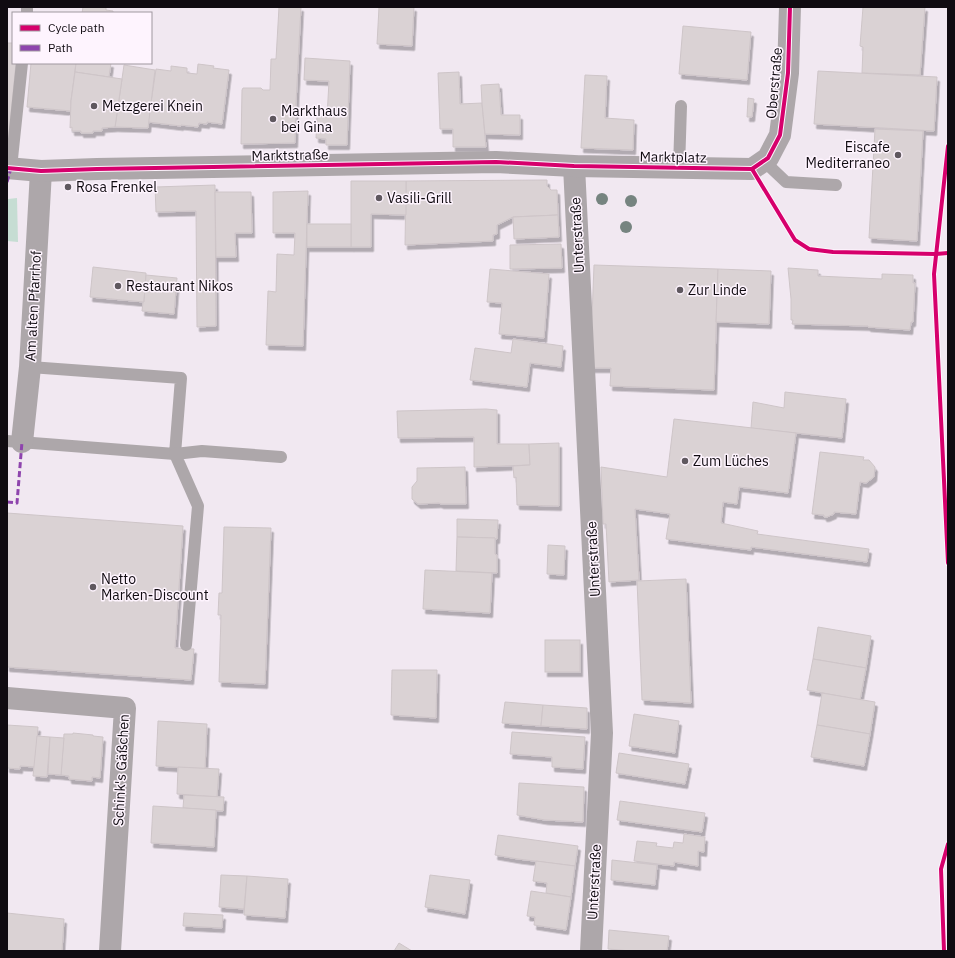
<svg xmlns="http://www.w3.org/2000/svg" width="955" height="958" viewBox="0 0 955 958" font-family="'IBM Plex Sans',sans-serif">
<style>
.green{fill:#c6ddd3}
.building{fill:#dad2d4;stroke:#cec5c8;filter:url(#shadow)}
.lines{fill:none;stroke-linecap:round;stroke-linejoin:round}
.lane{stroke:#ada7aa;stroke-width:12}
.street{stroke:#ada7aa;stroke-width:22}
.secondary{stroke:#ada7aa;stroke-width:22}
.quiet{stroke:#8e44ad;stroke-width:3;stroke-dasharray:6 3;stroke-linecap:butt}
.cycleway-casing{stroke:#fef4fe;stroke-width:6}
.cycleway{stroke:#d6006c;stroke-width:4}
.tree{fill:#768480}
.poi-dot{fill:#5f585f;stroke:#fef4fe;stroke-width:1.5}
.labels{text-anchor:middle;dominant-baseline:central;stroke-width:3;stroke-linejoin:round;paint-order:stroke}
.street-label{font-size:14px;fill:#100b11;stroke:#fef4fe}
.poi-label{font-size:14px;fill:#100b11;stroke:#fef4fe;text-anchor:start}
</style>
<defs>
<filter id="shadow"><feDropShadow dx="2.5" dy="4.5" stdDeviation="0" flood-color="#0004"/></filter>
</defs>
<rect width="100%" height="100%" fill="#f1e8f1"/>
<polygon class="green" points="17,198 18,242 7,241 7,204 8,199"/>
<g class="building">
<polygon points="83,7 106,7 106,10 113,11 113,13 82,13"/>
<polygon points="279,7 301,7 296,103 295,143 241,144 242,90 243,88 261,88 263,90 270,90 271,59 276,59"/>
<polygon points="379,7 414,7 412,46 377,44"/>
<polygon points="863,7 925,7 920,75 862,73 863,47 860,46"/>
<polygon points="683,26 751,32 747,80 679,74"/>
<polygon points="7,43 13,43 13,63 16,63 8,144 7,144"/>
<polygon points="305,58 350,61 347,145 326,145 326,139 316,138 317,116 327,117 329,81 304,80"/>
<polygon points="31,63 76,63 71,101 71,111 27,107"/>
<polygon points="76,63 111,63 109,77 75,72"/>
<polygon points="198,64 214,66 213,68 229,70 222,124 207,122 207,124 199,123 198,127 181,125 181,126 148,122 156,69 171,71 171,66 187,68 187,73 197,74"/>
<polygon points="124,65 155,70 148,128 115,127"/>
<polygon points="818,71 937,77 934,131 814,124"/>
<polygon points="75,72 122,79 115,127 102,128 102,131 93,131 93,133 81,133 81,131 72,131 72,127 70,128 71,101"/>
<polygon points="459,72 460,104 482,103 486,147 453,147 453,129 440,129 438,73"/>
<polygon points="585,75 607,76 605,118 634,120 633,150 581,148"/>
<polygon points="499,84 501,115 520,115 520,135 485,134 482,103 481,85"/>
<polygon points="748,98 754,99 752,117 747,117"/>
<polygon points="875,129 923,131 917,241 869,238"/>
<polygon points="547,180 547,186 551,190 557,190 558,215 513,217 497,225 497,234 493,235 493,241 405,245 406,181"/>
<polygon points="351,181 406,181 406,215 371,214 371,247 351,247"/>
<polygon points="215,185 216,326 197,327 196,211 156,212 155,187"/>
<polygon points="308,191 303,346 266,345 268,291 276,292 277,254 294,255 295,233 273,233 273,192"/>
<polygon points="215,192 251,192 252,233 235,233 236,257 216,257"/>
<polygon points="558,215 559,237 514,239 513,217"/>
<rect x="307" y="224" width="44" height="23"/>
<polygon points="561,244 562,268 510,269 510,245"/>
<polygon points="594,265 718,269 714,390 610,386 611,368 590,368"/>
<polygon points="93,267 146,273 144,302 90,297"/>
<polygon points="788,268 818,270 818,276 882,279 882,274 913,275 913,283 915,283 913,322 911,322 910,330 868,327 868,326 792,324 793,320 791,320 791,299"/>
<polygon points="490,269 549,274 544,338 499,334 502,303 487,302"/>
<polygon points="718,269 771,271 769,324 716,322"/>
<polygon points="146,275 177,278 174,314 142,311 143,302 144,302"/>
<polygon points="513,339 563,346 561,367 530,363 527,387 470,380 475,348 511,353"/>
<polygon points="785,392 846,399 842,438 751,428 753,402 784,408"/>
<polygon points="486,409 497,410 497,444 529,444 530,465 474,467 474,437 398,438 397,411"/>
<polygon points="674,419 796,433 788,493 739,487 737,504 723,502 721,523 758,531 757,534 869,549 867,562 751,547 751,550 666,539 670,514 635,509 639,580 609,582 606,524 603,524 601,467 667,477"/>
<polygon points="559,443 559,506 517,505 516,477 514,478 513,466 530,465 529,444"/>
<polygon points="820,452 864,457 863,460 869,460 875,467 874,477 866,483 860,482 856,514 834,512 834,514 827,517 824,517 824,515 812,514"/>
<polygon points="465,467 466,504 441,504 439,503 418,504 412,499 412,487 417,481 417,468"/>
<polygon points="7,513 183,526 175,648 194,649 191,680 7,667"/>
<polygon points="457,519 498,520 497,539 495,539 495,538 457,537"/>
<polygon points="224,527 271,528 265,684 219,682 221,615 218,615 219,593 222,593"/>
<polygon points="457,537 495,538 495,554 497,555 497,573 456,571"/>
<polygon points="548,545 565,546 564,575 547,574"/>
<polygon points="425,570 492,573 490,613 423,609"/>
<polygon points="686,579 691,703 642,700 637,581"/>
<polygon points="818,627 871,636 866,668 813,659"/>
<rect x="545" y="640" width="35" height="32"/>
<polygon points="813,659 866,668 860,700 807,690"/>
<polygon points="392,670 437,670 436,718 391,715"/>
<polygon points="822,693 875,702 870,734 817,725"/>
<polygon points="505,702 543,705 541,726 502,723"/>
<polygon points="543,705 587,708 587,729 541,726"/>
<polygon points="634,714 679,721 675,753 629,746"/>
<polygon points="158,721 207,724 205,769 156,766"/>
<polygon points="7,725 38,727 35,767 20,766 20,769 7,768"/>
<polygon points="817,725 870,734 864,766 811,757"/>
<polygon points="512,732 585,737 583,769 552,767 552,757 510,754"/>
<polygon points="73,733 93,735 93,736 103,737 100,778 92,777 92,781 69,779 69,776 61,775 64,734 73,734"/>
<polygon points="37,736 50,737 47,777 33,776"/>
<polygon points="50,737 64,738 61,775 48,774"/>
<polygon points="619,753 689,764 685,784 616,773"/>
<polygon points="178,767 219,769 217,797 177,794"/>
<polygon points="519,783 584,787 583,822 545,820 517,815"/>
<polygon points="184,795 224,797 223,811 183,808"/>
<polygon points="620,801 705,813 702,832 617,820"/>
<polygon points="153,806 216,810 214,847 151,843"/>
<polygon points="684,834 705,837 704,852 698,851 698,866 674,862 674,866 634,861 637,841 657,843 656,846 673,848 674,842 683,843"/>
<polygon points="498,835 578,846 575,866 518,859 495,855"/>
<polygon points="612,860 657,865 655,885 611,880"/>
<polygon points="536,861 575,866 571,897 546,893 547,883 533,881"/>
<polygon points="221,875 247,876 244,909 219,907"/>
<polygon points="430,875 470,880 465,914 425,907"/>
<polygon points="247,876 288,879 285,918 244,915"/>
<polygon points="531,891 571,897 566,930 534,925 535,917 527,916"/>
<polygon points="7,913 64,919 62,951 7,951"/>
<polygon points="184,913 223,915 222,928 183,926"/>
<polygon points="609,930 669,936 667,951 631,951 608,949"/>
<polygon points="399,943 412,951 394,951"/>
</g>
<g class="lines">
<g class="lane">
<polyline points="27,13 27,7"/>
<polyline points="764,161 786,182 836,185"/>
<polyline points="11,168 22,63"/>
<polyline points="679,168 681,106"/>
<polyline points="7,441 175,454 181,378 30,367"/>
<polyline points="186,645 198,506 175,454 202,451 281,457"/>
</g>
<g class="street">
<polyline points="574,166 602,733 591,951"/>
<polyline points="22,442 30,367 41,171"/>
<polyline points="7,698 125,708 110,951"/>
</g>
<polyline class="secondary" points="7,168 41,171 97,169 496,162 574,166 752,169 768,158 780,135 788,73 790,7"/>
<g class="quiet">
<polyline points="7,182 11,168"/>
<polyline points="7,502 17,503 22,442"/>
</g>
<defs>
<g id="cycleway">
<polyline points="948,146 934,274 948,563"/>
<polyline points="7,168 41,171 97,169 496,162 574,166 752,169 768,158 780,135 788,73 790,7"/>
<polyline points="752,169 795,240 809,249 833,252 936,254 948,253"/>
<polyline points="944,951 941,869 948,844"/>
</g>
</defs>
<use href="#cycleway" class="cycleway-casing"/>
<use href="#cycleway" class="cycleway"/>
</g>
<g class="tree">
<circle cx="602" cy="199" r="6"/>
<circle cx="631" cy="201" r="6"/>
<circle cx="626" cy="227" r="6"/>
</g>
<g class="poi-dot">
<circle cx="94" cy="106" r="4"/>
<circle cx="273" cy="119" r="4"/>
<circle cx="898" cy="155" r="4"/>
<circle cx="68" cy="187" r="4"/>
<circle cx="379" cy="198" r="4"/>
<circle cx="118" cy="286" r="4"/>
<circle cx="680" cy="290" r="4"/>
<circle cx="685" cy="461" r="4"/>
<circle cx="93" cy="587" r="4"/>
</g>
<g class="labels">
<g class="street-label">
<text transform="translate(774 83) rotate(-85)">Oberstraße</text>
<text transform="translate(290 155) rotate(-1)">Marktstraße</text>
<text transform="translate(673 157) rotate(1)">Marktplatz</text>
<text transform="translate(577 235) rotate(-93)">Unterstraße</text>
<text transform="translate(33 306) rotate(-87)">Am alten Pfarrhof</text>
<text transform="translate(593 559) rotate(-93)">Unterstraße</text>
<text transform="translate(121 770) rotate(-87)">Schink's Gäßchen</text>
<text transform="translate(594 882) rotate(-87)">Unterstraße</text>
</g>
<g class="poi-label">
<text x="102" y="106">Metzgerei Knein</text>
<text x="281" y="111">Markthaus<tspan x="281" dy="16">bei Gina</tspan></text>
<text x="890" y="147" text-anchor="end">Eiscafe<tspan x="890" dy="16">Mediterraneo</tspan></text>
<text x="76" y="187">Rosa Frenkel</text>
<text x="387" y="198">Vasili-Grill</text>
<text x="126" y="286">Restaurant Nikos</text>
<text x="688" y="290">Zur Linde</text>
<text x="693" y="461">Zum Lüches</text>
<text x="101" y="579">Netto<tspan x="101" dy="16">Marken-Discount</tspan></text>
</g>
</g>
<rect width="955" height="958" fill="none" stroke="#100b11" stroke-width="16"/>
<rect x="12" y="12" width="140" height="52" fill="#fef4fe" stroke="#9f979f"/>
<rect x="20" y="25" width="20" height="6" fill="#d6006c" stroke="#9f979f"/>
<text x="48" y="32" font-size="12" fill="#100b11">Cycle path</text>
<rect x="20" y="45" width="20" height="6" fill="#8e44ad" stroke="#9f979f"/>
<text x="48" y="52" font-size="12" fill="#100b11">Path</text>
</svg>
